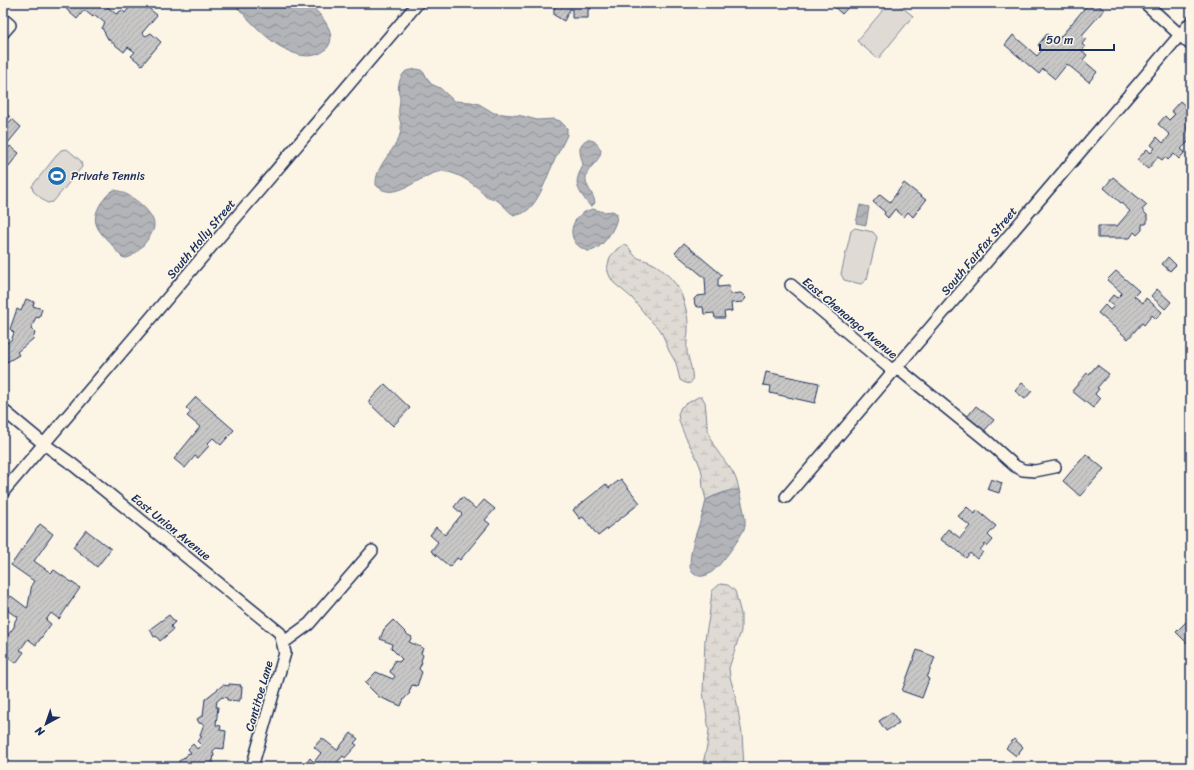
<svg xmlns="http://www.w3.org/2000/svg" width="1194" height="770" viewBox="0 0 1194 770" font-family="Sriracha,sans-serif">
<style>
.wetland{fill:url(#wetland-marsh);stroke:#7d8599}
.pitch{fill:#dfdbd4;stroke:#7d8599}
.water{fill:url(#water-waves);stroke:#767f94}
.building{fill:url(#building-hatch);stroke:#1b2f5e}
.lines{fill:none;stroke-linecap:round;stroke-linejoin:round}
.minor-casing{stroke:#1b2f5e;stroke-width:14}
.minor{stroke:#fcf5e5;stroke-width:11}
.labels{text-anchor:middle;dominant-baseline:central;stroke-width:3;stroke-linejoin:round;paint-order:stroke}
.poi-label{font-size:12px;fill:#1b2f5e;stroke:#fcf5e5;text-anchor:start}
.street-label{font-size:12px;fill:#1b2f5e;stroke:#fcf5e5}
</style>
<defs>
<pattern id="wetland-marsh" width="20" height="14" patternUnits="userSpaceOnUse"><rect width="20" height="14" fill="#dfdbd4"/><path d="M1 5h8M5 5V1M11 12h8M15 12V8" fill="none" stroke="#bfbcb8"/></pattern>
<pattern id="water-waves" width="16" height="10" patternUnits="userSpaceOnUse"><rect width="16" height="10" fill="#b2b4b8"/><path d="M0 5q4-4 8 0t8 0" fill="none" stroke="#909399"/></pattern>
<pattern id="building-hatch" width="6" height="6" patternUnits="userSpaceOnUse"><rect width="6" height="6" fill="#c8c7c6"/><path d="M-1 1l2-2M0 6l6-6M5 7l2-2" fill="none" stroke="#ababac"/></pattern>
</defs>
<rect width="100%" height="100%" fill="#fcf5e5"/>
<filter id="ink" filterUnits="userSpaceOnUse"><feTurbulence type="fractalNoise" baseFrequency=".025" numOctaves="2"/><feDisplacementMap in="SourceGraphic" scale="8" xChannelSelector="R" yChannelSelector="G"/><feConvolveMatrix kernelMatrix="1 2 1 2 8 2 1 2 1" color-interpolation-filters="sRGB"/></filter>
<g filter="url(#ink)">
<g class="wetland">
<path d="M625 244C630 247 631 252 635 256 640 260 647 260 652 263 661 267 671 278 677 286 684 297 689 317 688 330 688 337 686 344 687 351 687 357 703 395 680 380L676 363 669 351 661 331 649 319 632 298 614 283 610 277 607 269 610 257 617 249Z"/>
<path d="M698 397H702L705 402C707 416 706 431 713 444 722 461 736 469 739 490 727 491 716 495 706 500 705 496 704 492 703 488 702 481 703 475 701 469 695 450 680 434 678 414L681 407Z"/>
<polygon points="720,584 728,585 735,591 741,614 741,631 729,668 730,677 736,698 742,734 744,767 702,767 707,746 709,730 703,692 705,639 709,617 712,591"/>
</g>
<g class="pitch">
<polygon points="889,3 897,3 913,16 878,59 857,41"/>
<polygon points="67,149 81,161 82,167 53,202 47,203 33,191 32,186 61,150"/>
<polygon points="855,228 873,232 877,237 867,279 861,284 844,280 841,274 851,231"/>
</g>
<g class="water">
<path d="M233 3H308C316 10 325 19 329 29 337 49 317 59 300 55 272 48 252 22 233 3Z"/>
<path d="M417 69 421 70 424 73 431 84 440 88 454 101 471 102 479 104 494 113 522 116 537 120 554 119 560 121 567 128V135C562 146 556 156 552 166 545 181 535 216 514 215 508 212 504 205 498 201 494 199 490 199 486 197 483 194 481 191 478 188 468 180 451 169 438 172 420 175 394 204 376 185 375 163 398 150 401 130 402 124 399 120 399 115 398 110 400 104 400 99 400 98 399 95 399 94 397 86 400 76 406 71Z"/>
<path d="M586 140C595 139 598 144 601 151 599 165 584 167 586 182 588 189 594 195 595 203L592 206H590C584 198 574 187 578 177 579 172 582 169 583 165 581 155 576 147 586 140Z"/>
<path d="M114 190C127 191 154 211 154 225 154 229 152 233 150 236 146 242 133 259 125 258 119 257 116 249 112 245 98 230 89 223 101 203 105 198 108 193 114 190Z"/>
<polygon points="860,205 869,207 866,225 856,223"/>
<path d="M593 209 604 212 613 211 617 214C618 226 601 252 588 251 563 243 569 214 593 209Z"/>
<path d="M731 490H739C741 501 746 515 745 526 743 535 721 565 713 571 708 575 702 578 696 575 692 574 690 569 690 565 690 542 702 522 706 500L714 496Z"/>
</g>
<g class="building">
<polygon points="70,3 103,3 116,14 122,10 125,13 133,3 137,3 139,4 142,3 157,15 142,33 146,36 151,33 161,42 142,65 131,56 135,52 128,47 124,52 108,39 102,28 105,23 95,15 93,17 84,10 77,19 68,11 66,8"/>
<polygon points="558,3 590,3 591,9 588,9 588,18 572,18 572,9 570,9 564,21 554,15 554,8"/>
<polygon points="832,3 850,3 851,4 842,14 831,4"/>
<polygon points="1089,3 1096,3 1104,10 1082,35 1086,39 1082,44 1085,47 1082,51 1087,55 1083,60 1097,72 1089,82 1067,64 1055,79 1043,69 1039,74 1005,45 1013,35 1037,56 1042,50 1038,45 1047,34 1056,42"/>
<polygon points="1180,101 1191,111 1191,126 1187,131 1191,134 1191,139 1181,149 1185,152 1179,159 1174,154 1168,160 1165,157 1162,160 1158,157 1148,169 1137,160 1147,149 1151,153 1155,148 1151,145 1157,137 1163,143 1170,135 1158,124 1165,116 1169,120 1175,114 1171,111"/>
<polygon points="3,111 10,117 3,125"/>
<polygon points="12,119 21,127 3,149 3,130"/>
<polygon points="10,146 19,153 9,166 3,161 3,155"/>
<polygon points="1113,177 1147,205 1142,210 1147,215 1147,223 1146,224 1142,224 1142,230 1137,235 1134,232 1130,238 1098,238 1098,226 1117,226 1130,211 1104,188"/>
<polygon points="904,183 926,200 913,217 908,212 904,217 895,209 888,218 884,214 885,212 873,202 880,194 890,202"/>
<polygon points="684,243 722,275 718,280 718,287 729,286 730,294 741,293 746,298 743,302 731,303 732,311 724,312 725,318 715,318 714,313 704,314 703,307 698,307 695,305 694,299 697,296 706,295 705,278 675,253"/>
<polygon points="1168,257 1176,265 1170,271 1162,264"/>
<polygon points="1116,271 1139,291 1134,296 1143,303 1146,298 1162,312 1156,319 1152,315 1144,325 1142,323 1128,339 1098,313 1105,305 1110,310 1114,306 1108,301 1113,295 1117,298 1122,293 1107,280"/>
<polygon points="1157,289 1171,302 1165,309 1151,296"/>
<polygon points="26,299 34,302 33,306 42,309 39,318 36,317 31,329 35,333 33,339 17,352 19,355 7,362 3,356 3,346 11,340 14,333 10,329 17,309 21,311"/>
<polygon points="1097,365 1109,374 1097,388 1099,389 1095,394 1100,399 1093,408 1072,391 1087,373 1089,374"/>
<polygon points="766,372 819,383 815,403 770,393 771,386 763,385"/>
<polygon points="1022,383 1032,391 1025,399 1015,391"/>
<polygon points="385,384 410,408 393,426 368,402"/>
<polygon points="196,397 234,430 221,445 213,438 207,444 209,446 198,458 195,456 185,468 174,459 200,427 187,416 191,412 186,408"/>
<polygon points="976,406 994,420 984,431 967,417"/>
<polygon points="1086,454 1104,469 1080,496 1063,481"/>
<polygon points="621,479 640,503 598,536 583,517 580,519 573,510 606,484 609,488"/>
<polygon points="991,479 1002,483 999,493 987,489"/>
<polygon points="462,497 476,509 484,500 495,509 485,520 490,524 460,560 457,558 450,567 431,551 438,542 430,535 436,527 445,535 462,514 454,507"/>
<polygon points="967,507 975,514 977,510 996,526 988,535 993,540 987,547 985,544 980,550 983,552 977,559 970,553 966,558 952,546 951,547 940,539 948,529 960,538 970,526 958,516"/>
<polygon points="40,524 53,534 34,561 51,573 54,570 80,588 59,619 51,613 46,620 51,624 36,645 28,639 20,650 24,652 16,663 3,653 3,642 14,627 15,621 18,616 14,615 3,607 11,596 27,608 28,606 32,584 34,581 11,565"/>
<polygon points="86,530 111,549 97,567 73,547"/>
<polygon points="169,615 175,622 171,626 173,630 160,641 156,636 154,637 150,629"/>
<polygon points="393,620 408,635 412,637 409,642 423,648 421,653 423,655 421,661 422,662 419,669 422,672 417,686 412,685 409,692 410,693 404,699 401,706 379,697 365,683 376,672 393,679 395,676 390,672 395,660 399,662 402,659 391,648 392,644 390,643 380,639 384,629"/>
<polygon points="1187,621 1191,625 1191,639 1187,643 1176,632"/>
<polygon points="917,650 935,657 927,678 929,679 922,698 902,691"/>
<polygon points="229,684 241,685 240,687 242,687 241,699 239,699 239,701 227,700 227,698 222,697 217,701 216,707 218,707 216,725 221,726 220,730 226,731 224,749 216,748 213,751 213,754 214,754 213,761 212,761 217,767 173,767 179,763 178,762 184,757 185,758 187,754 191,753 188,749 193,744 197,749 201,745 197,741 202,737 200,736 201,732 204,724 199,723 197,719 200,717 203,716 205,699 223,685 229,686"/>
<polygon points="892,712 899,723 886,731 879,721"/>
<polygon points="351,733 358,739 354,743 357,745 345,758 343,756 333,767 309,767 306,764 310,758 314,762 321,753 314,747 322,738 337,750"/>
<polygon points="1014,739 1023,747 1016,756 1006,748"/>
</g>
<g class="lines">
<defs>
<g id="minor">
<polyline points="1145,3 1191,45"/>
<polyline points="3,19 10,25 3,33"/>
<polyline points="791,285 893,371"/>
<polyline points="896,367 986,440 1015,466 1023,470 1035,471 1055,467"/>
<polyline points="3,410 44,444 72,464 280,633 285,653 252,767"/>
<polyline points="3,492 418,3"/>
<polyline points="786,497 1191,22"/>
<polyline points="283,643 309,624 372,551"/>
</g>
</defs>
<use href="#minor" class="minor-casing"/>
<use href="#minor" class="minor"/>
</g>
</g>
<defs>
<symbol id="stadium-disc" viewBox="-11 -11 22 22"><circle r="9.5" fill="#1f6fb2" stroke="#fcf5e5"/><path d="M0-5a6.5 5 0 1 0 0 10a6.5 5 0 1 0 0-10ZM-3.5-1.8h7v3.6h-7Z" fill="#fff"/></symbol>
</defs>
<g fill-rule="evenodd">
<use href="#stadium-disc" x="46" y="165" width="22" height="22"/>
</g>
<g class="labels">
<g class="poi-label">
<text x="71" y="176">Private Tennis</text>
</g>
<g class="street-label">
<text transform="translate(201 239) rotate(-50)">South Holly Street</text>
<text transform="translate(979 251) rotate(-50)">South Fairfax Street</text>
<text transform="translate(850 318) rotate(40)">East Chenango Avenue</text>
<text transform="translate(171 527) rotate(39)">East Union Avenue</text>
<text transform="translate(259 696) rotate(-74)">Cantitoe Lane</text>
</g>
</g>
<rect width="1194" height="770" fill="none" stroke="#fcf5e5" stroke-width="16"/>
<rect x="8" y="8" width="1178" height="754" fill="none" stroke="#1b2f5e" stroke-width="1.5" filter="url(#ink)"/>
<g transform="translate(46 724) rotate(220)" stroke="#fcf5e5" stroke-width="3" paint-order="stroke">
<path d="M0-3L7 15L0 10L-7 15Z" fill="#1b2f5e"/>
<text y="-6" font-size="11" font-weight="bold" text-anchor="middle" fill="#1b2f5e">N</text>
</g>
<path d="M1040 44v6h74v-6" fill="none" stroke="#1b2f5e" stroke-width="2"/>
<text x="1046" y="44" font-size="12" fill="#1b2f5e" stroke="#fcf5e5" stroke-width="3" paint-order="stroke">50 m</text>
</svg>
